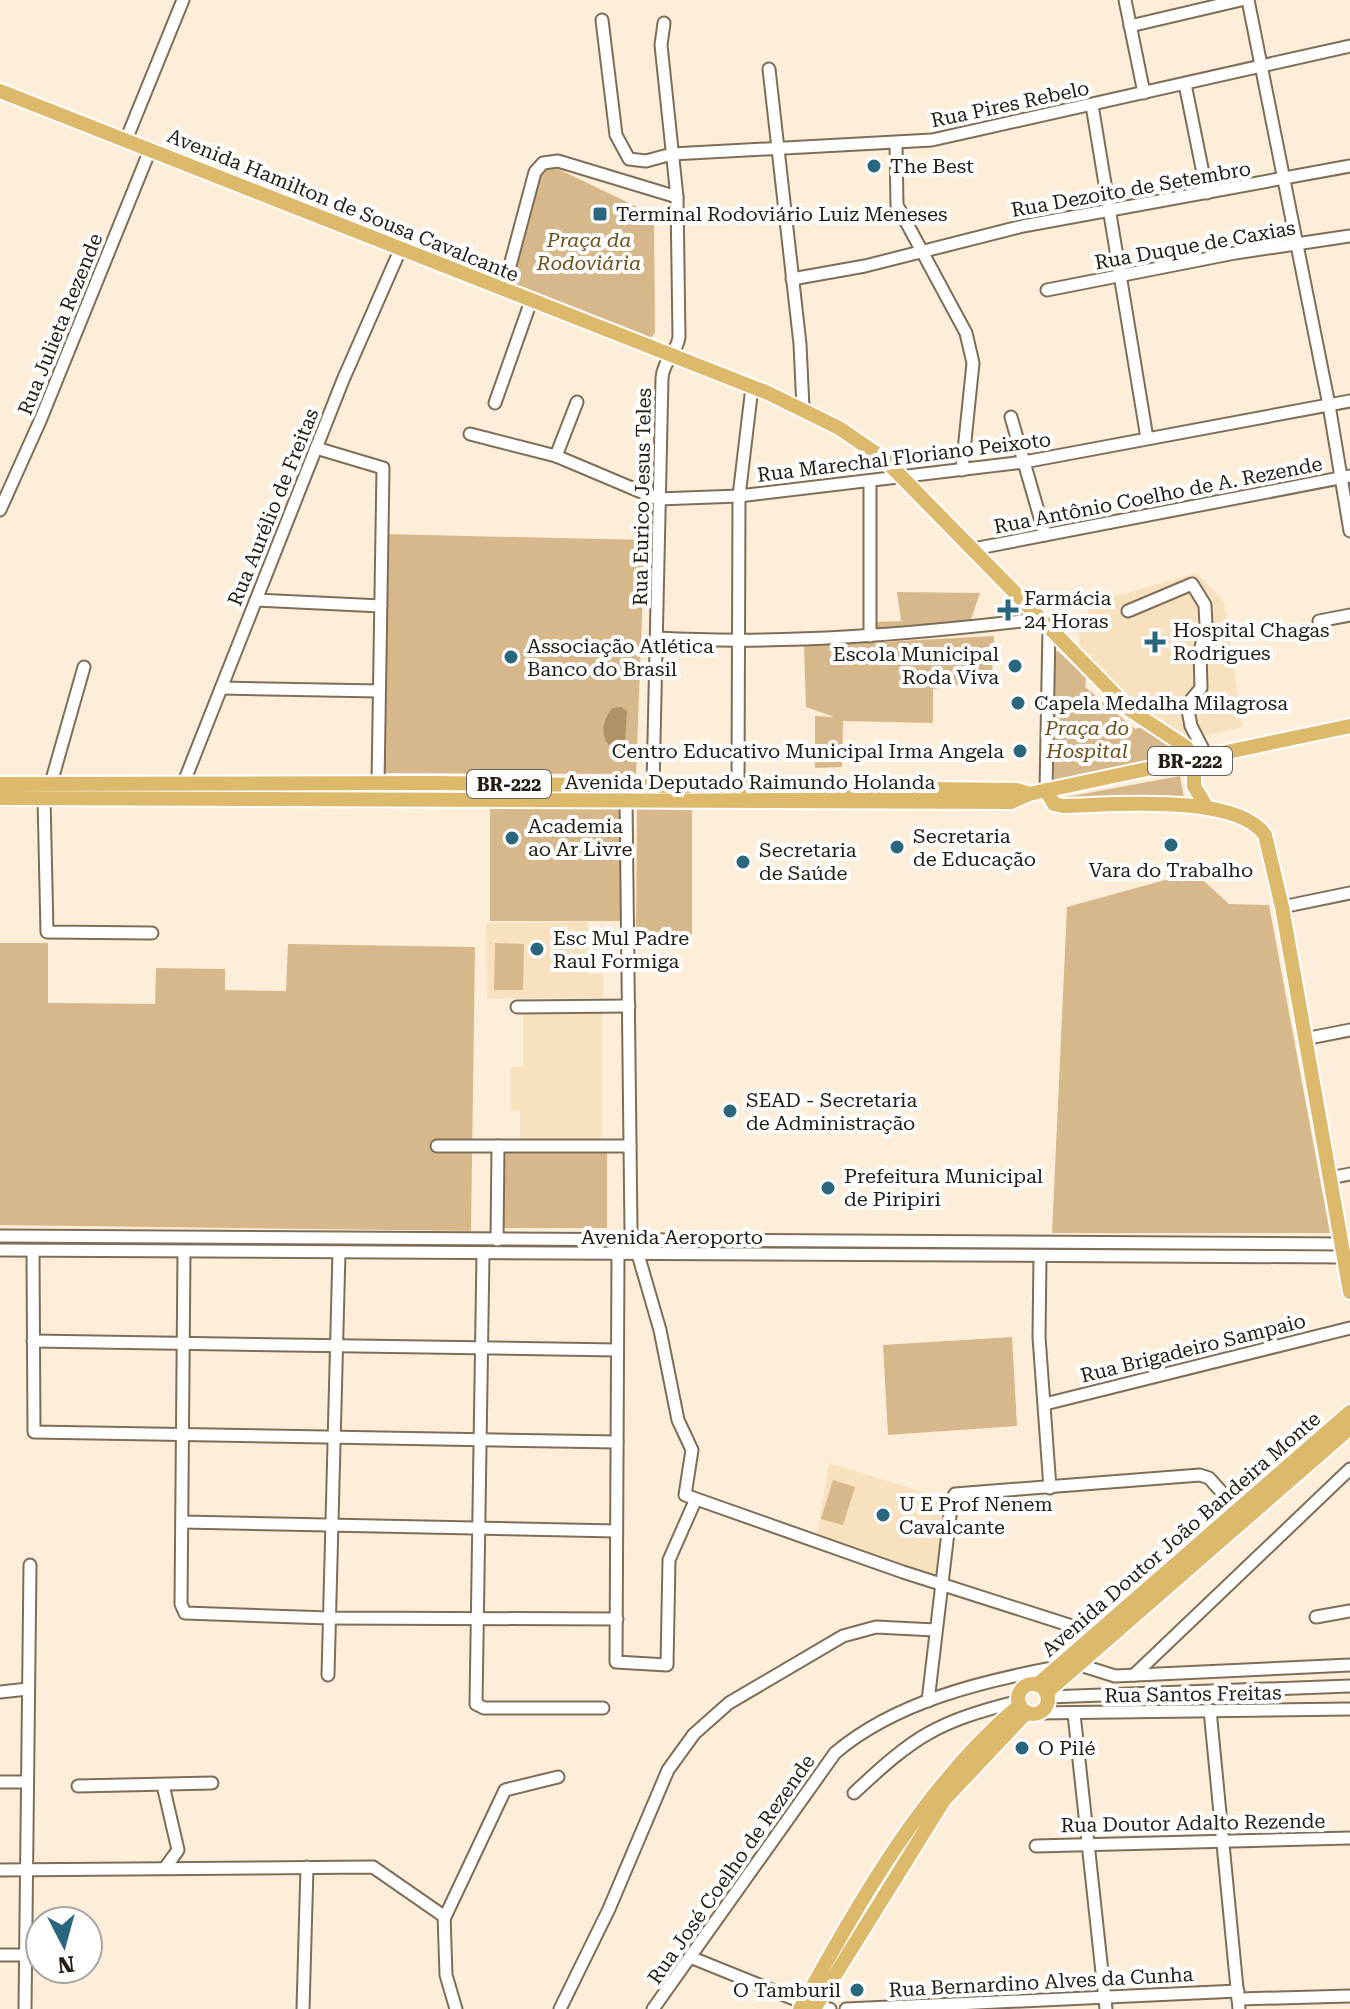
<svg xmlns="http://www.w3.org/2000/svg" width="1350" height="2009" viewBox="0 0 1350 2009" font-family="'Roboto Serif',serif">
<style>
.built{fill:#f8e1bf}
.green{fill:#d7b88a}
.water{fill:#b09264}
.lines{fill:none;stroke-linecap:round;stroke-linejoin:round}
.minor-casing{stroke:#7f6e57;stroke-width:15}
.major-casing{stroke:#fff;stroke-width:18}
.minor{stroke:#fff;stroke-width:11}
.major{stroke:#ddb96c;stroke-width:14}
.poi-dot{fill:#2a667e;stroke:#fff;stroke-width:3}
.labels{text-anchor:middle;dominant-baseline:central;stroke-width:8;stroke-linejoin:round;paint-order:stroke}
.shield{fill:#fff;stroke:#65615a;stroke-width:2}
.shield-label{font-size:18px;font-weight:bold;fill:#231d13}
.street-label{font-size:20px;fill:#231d13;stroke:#fff}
.poi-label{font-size:20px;fill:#231d13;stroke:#fff;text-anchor:start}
.park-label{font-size:20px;font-style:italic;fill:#6e4f18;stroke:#fff}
</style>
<rect width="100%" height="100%" fill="#fdeed9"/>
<g class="built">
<polygon points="1197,573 1224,602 1243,727 1200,737 1185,735 1128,699 1080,656 1079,627 1094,602"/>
<polygon points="588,922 589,974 603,974 603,998 487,999 486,923"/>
<polygon points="523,1013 602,1013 602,1140 520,1140 520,1111 511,1110 511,1067 523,1066"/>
<polygon points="829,1463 948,1500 937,1576 817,1535"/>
</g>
<g class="green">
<polygon points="550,165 654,215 655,333 649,340 510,285 540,171"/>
<polygon points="382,534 645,540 636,774 379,773"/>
<polygon points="897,592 980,593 970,622 877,632 875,622 901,621"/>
<polygon points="994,636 992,678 933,689 933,723 843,721 842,767 815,768 815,716 834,717 806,707 804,646"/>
<polygon points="1058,651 1086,678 1085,687 1135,729 1142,727 1178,750 1179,757 1054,781 1052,654"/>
<polygon points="1180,776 1184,798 1066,797"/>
<polygon points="14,789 419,789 421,793 8,792"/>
<rect x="490" y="808" width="134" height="113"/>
<polygon points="637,808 692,810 692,935 636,934"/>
<polygon points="1194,872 1229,904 1269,905 1330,1233 1052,1233 1067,907"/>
<polygon points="0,943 48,943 48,1003 155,1004 156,968 225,969 225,990 286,991 288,944 475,947 471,1231 0,1225"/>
<polygon points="495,943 524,944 523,990 494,990"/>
<rect x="504" y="1149" width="103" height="79"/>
<polygon points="1012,1337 1017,1426 888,1435 883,1345"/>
<polygon points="833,1480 855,1487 843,1525 821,1519"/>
</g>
<path class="water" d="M612 708 621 707 627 711 625 743 617 739 609 745C599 734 604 719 612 708Z"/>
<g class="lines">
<defs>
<g id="minor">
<polyline points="1125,0 1144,93"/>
<polyline points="1248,0 1329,405 1350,531"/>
<polyline points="602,20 616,135 629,159 646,161 672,154 932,140 1350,46"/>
<polyline points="1130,26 1241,0"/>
<polyline points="769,69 800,344 803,408"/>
<polyline points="1185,84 1207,193"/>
<polyline points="1092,105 1147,438"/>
<polyline points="126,140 183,0"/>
<polyline points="896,144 897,205 966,333 973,363 962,470"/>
<polyline points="792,279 865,266 1023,226 1350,166"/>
<polyline points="504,288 535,172 543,163 558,161 677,197"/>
<polyline points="1047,290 1235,253 1350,236"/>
<polyline points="495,403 531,301"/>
<polyline points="1011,417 1045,535"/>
<polyline points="470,434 556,456 658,499 739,496 1024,462 1350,401"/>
<polyline points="316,448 383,468 378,783"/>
<polyline points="556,456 577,402"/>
<polyline points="0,510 40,421 150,150"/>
<polyline points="973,549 1350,476"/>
<polyline points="256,600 381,606"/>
<polyline points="1128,611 1192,584 1205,605 1206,625 1200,652 1201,688 1187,705 1191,726 1207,757"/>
<polyline points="1319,621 1350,615"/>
<polyline points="870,636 870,482"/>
<path d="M658 638C786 645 912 634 1040 619"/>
<polyline points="221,688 379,691"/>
<polyline points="184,782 343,380 401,248"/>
<polyline points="51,783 84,667"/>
<path d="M653 786 662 378C663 361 677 353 679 337L677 197 661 45 664 23"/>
<polyline points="738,786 739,496 752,387"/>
<polyline points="1046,790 1049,629"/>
<polyline points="44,798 47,932 152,933"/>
<polyline points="626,801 631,1230 660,1330 678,1420 692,1450 685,1495 903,1572 1097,1634"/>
<polyline points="1282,907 1350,893"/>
<polyline points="517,1007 629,1006"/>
<polyline points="1304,1039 1350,1030"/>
<polyline points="437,1146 630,1146"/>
<polyline points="1329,1178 1350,1174"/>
<polyline points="0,1236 1341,1244"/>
<polyline points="497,1240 498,1146"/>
<polyline points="0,1250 1344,1257"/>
<polyline points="33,1251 34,1432 617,1442"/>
<polyline points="184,1252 181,1604 185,1613 329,1618 617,1619"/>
<polyline points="483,1254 476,1704 484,1708 603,1708"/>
<polyline points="618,1255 616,1662 667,1665 669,1560 695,1501"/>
<polyline points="1040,1257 1039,1337 1050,1488"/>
<polyline points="33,1341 617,1350"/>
<polyline points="1045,1404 1350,1328"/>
<polyline points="182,1522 616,1531"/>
<polyline points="1316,1617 1350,1611"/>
<polyline points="1080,1665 1115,1676 1350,1665"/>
<polyline points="328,1675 339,1252"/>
<polyline points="1134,1675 1350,1469"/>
<polyline points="0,1692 28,1689"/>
<polyline points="1048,1697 1350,1686"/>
<polyline points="928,1701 952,1499 955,1494 1200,1475 1209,1478 1238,1510"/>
<polyline points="1210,1710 1239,2009"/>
<polyline points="1037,1713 1350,1709"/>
<polyline points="1074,1714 1106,2009"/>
<polyline points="0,1782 26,1782"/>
<polyline points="163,1785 178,1850 165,1868"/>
<polyline points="78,1786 212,1783"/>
<path d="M854 1793C916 1735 936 1722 1019 1701"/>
<polyline points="1036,1846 1350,1838"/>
<polyline points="0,1870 373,1867 445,1917 505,1790 558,1777"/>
<polyline points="444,1915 446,1975 456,2009"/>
<polyline points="0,1955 28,1955"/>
<polyline points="690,1957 804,2003 830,2009"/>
<polyline points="1238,1999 1350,1996"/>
<polyline points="25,2009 30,1565"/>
<polyline points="303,2009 307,1867"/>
<polyline points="560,2009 609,1909 668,1770 694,1734 729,1703 843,1636 876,1627 935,1630"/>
<path d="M653 2009 835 1753C895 1702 982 1681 1058 1667"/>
<polyline points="846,2009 1238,1991"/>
</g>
<g id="major">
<polyline points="0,91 768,393 839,428 883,458 1130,710 1186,747 1194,760 1194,786 1207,808"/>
<polyline points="0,784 433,783 1017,790 1029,794"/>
<path d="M1046 790 1054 804 1063 806C1111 805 1236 793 1265 835L1282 907 1350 1292"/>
<polyline points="0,798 1011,802 1029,794 1350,726"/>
<circle cx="1033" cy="1699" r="15"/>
<polyline points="1037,1685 1350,1412"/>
<polyline points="1046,1693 1350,1428"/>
<path d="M800 2009C860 1901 924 1785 1020 1705"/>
<polyline points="814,2009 944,1800 1027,1712"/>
</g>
</defs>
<use href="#minor" class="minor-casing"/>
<use href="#major" class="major-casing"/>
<use href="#minor" class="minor"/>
<use href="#major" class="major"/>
</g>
<g class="poi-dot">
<circle cx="874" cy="166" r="8"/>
<rect x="592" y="206" width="16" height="16" rx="4"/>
<path d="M1004 598h8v8h8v8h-8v8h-8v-8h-8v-8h8z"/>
<path d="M1151 630h8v8h8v8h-8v8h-8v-8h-8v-8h8z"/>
<circle cx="511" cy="657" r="8"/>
<circle cx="1015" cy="666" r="8"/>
<circle cx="1018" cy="703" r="8"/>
<circle cx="1020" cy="751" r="8"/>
<circle cx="512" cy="838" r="8"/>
<circle cx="1171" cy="845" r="8"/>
<circle cx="897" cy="847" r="8"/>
<circle cx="743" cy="862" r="8"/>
<circle cx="537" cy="949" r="8"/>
<circle cx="730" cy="1111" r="8"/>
<circle cx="828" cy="1188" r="8"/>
<circle cx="883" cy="1515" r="8"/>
<circle cx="1022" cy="1748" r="8"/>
<circle cx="857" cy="1990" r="8"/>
</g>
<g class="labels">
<g class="shield">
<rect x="1148" y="747" width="84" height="28" rx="6"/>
<rect x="467" y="770" width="84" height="28" rx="6"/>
</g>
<g class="shield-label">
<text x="1190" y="761">BR-222</text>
<text x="509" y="784">BR-222</text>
</g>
<g class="street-label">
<text transform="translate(1010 104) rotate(-12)">Rua Pires Rebelo</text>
<text transform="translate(1131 189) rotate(-10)">Rua Dezoito de Setembro</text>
<text transform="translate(343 205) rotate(22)">Avenida Hamilton de Sousa Cavalcante</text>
<text transform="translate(1195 245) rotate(-10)">Rua Duque de Caxias</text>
<text transform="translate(60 324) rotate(-68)">Rua Julieta Rezende</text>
<text transform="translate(904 457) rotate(-7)">Rua Marechal Floriano Peixoto</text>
<text transform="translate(1158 495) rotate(-11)">Rua Antônio Coelho de A. Rezende</text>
<text transform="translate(642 497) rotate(-89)">Rua Eurico Jesus Teles</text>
<text transform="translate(273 507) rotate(-68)">Rua Aurélio de Freitas</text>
<text x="750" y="782">Avenida Deputado Raimundo Holanda</text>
<text x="672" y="1237">Avenida Aeroporto</text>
<text transform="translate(1193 1348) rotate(-14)">Rua Brigadeiro Sampaio</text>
<text transform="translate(1181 1534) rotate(-41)">Avenida Doutor João Bandeira Monte</text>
<text transform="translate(1193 1694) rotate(-1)">Rua Santos Freitas</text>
<text transform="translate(1193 1823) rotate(-1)">Rua Doutor Adalto Rezende</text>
<text transform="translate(731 1869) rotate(-55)">Rua José Coelho de Rezende</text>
<text transform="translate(1041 1982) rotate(-3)">Rua Bernardino Alves da Cunha</text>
</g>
<g class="poi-label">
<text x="890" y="166">The Best</text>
<text x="616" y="214">Terminal Rodoviário Luiz Meneses</text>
<text x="1024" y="598">Farmácia<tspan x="1024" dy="23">24 Horas</tspan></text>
<text x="1173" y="630">Hospital Chagas<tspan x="1173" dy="23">Rodrigues</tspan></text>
<text x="527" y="646">Associação Atlética<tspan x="527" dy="23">Banco do Brasil</tspan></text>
<text x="999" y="654" text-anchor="end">Escola Municipal<tspan x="999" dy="23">Roda Viva</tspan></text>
<text x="1034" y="703">Capela Medalha Milagrosa</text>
<text x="1004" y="751" text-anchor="end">Centro Educativo Municipal Irma Angela</text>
<text x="528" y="826">Academia<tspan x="528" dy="23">ao Ar Livre</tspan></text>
<text x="913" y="836">Secretaria<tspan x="913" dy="23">de Educação</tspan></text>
<text x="759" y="850">Secretaria<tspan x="759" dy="23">de Saúde</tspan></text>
<text x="1171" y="870" text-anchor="middle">Vara do Trabalho</text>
<text x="553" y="938">Esc Mul Padre<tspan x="553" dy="23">Raul Formiga</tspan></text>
<text x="746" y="1100">SEAD - Secretaria<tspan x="746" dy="23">de Administração</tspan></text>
<text x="844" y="1176">Prefeitura Municipal<tspan x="844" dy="23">de Piripiri</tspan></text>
<text x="899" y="1504">U E Prof Nenem<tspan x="899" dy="23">Cavalcante</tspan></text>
<text x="1038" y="1748">O Pilé</text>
<text x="841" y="1990" text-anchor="end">O Tamburil</text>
</g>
<g class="park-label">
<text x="589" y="240">Praça da<tspan x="589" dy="23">Rodoviária</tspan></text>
<text x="1087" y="728">Praça do<tspan x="1087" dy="23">Hospital</tspan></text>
</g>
</g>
<g transform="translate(64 1945) rotate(174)"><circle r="38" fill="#ffffff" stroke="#a7a5a1" stroke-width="2"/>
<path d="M0-6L14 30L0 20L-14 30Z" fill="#2a667e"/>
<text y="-12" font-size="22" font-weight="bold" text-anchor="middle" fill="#231d13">N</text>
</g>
</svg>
